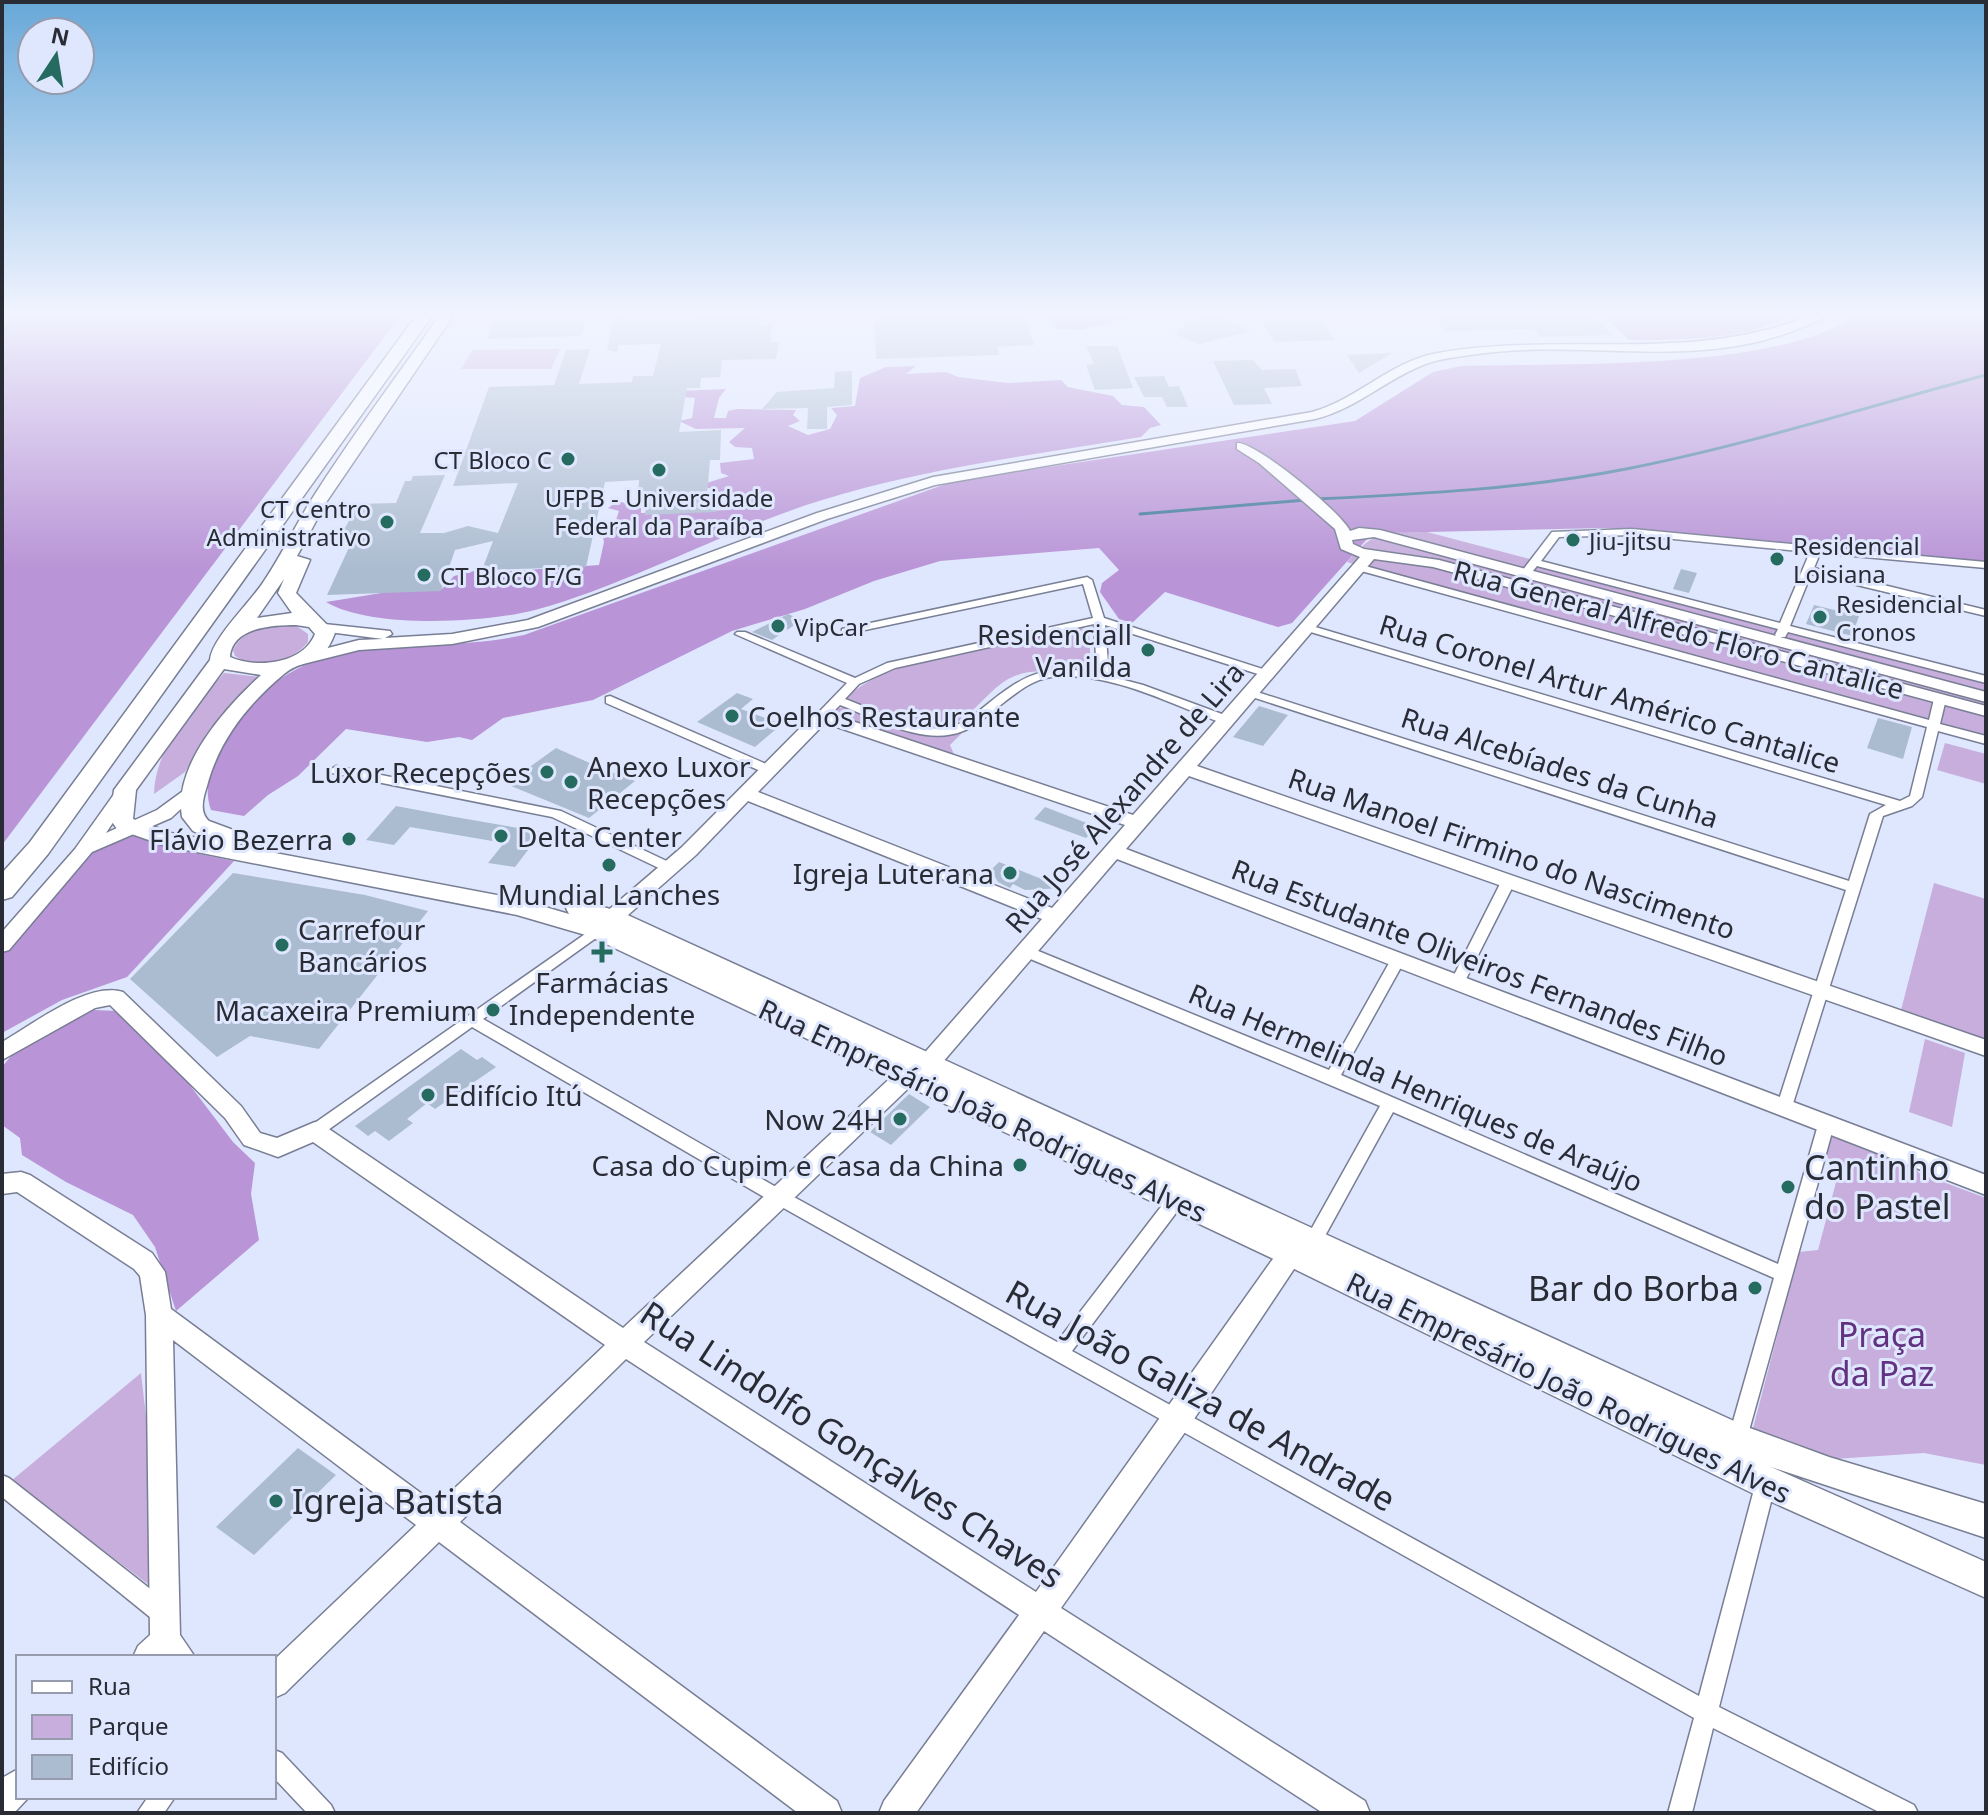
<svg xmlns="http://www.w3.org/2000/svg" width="1988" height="1815" viewBox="0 0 1988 1815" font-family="'Noto Sans',sans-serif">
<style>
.green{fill:#c7aedc}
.forest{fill:#b994d6}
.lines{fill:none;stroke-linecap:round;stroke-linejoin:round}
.stream{stroke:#3d7697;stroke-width:3}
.building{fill:#acbcd0}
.street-casing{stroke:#787e94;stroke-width:3}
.secondary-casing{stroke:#787e94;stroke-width:3}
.primary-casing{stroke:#787e94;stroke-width:3}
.highway-casing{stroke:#787e94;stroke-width:3}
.street{fill:#fff;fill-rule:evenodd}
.secondary{fill:#fff;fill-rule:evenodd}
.primary{fill:#fff;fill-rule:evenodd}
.highway{fill:#fff;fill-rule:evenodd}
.poi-dot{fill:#256b5f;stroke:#dfe7ff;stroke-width:3}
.labels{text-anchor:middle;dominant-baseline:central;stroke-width:6;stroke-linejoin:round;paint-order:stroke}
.far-poi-label{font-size:24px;fill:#292c35;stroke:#dfe7ff;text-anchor:start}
.street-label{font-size:28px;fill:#292c35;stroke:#dfe7ff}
.poi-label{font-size:28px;fill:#292c35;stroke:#dfe7ff;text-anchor:end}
.near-poi-label{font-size:34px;fill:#292c35;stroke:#dfe7ff;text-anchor:start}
.near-park-label{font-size:34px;fill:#623281;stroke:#dfe7ff}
.near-street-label{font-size:34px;fill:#292c35;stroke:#dfe7ff}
</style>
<rect width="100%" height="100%" fill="#dfe7ff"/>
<g class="green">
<polygon points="560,349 551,369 461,369 472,350"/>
<path d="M1427 532 1986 679V745L1580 633 1347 562C1377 528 1383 533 1427 532Z"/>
<path d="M284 625 298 627 308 634V642C292 662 257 671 235 656L233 650C242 631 263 626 284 625Z"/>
<path d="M1081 628 1089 630 1091 670C1064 677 1032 663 1005 681 980 698 966 727 934 730L846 699C880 659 1026 635 1081 628Z"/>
<path d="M224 673 261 677 222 715 185 772 154 794C155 746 194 708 224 673Z"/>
<polygon points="845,707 931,736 942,737 967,728 950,745 956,759 833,714 834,709"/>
<polygon points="1945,743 1986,754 1986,784 1937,770"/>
<polygon points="1934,883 1986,899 1986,1040 1901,1010"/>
<polygon points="1925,1039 1965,1053 1952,1127 1909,1112"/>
<polygon points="1834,1132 1910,1160 1919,1173 1986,1198 1986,1465 1924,1453 1834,1459 1751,1436 1799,1252 1818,1250 1839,1171 1825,1154"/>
<polygon points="141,1373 152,1469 152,1587 11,1481"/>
</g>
<g class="forest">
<polygon points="2,316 400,316 2,845"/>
<polygon points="1047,316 1138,316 1080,330 1056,329"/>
<path d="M1604 316H1792C1741 340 1685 340 1629 340Z"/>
<path d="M1854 316H1986V563L1605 528 1384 533 1368 538 1292 623 1278 627 1165 592 1132 623 1119 619 1100 592 1102 583 1119 570 1099 548 940 561 874 581 805 609 732 631 593 700 503 718 472 740 459 737 427 742 346 729 298 776 268 795 244 816 211 810C202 786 213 758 227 736 304 616 407 660 524 635L954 481 1355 421 1433 372 1461 366C1559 363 1778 371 1854 316Z"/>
<path d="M916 366 906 374 946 372 958 377 1008 383 1061 380 1068 387 1113 396 1122 405 1144 407 1161 425 1150 428 1141 437C1033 455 923 468 819 501 723 531 630 584 535 610 485 623 371 629 326 602L400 590 442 589 454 576 478 570 496 572 599 565 604 542 602 532 616 520 619 511 608 508 618 501 641 508V513L728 510V495L700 485 729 476 721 473 720 463 754 459 752 448 735 447 729 442 745 428 696 429 679 421 692 418 695 398 670 396 677 391 726 389 719 398 714 418H726L728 411 737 409 796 410 793 415 800 421 788 426 808 435 830 429 837 415 831 408 855 406 860 378 886 367Z"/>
<polygon points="131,833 169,848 234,861 127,977 62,1000 2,1033 2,953 102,840"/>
<polygon points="94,1010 118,1011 186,1080 233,1142 255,1163 251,1194 259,1240 176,1311 155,1247 133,1215 66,1182 22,1155 20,1138 2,1125 2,1067 16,1050"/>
</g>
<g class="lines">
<g class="stream">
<path d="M1316 499C1420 494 1524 489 1626 469 1748 445 1866 407 1986 375"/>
<polyline points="1140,514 1306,500"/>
</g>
</g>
<g class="building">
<polygon points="614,316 627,316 626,320 763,316 760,325 772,325 771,342 779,342 776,359 722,360 720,377 701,378 700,388 687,388 679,432 721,430 720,460 710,460 707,495 716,495 716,512 645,515 647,497 638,497 639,480 605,482 586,567 482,570 493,541 455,550 441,591 327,595 352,541 338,541 358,504 396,503 405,481 411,481 413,476 445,475 420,533 444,533 468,526 498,533 518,483 453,486 489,387 554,385 566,350 590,349 579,384 632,382 633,376 653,376 661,344 619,345 617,352 607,350"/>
<polygon points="874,316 1025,316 1034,345 997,347 999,355 876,359"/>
<polygon points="1205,316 1217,316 1252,331 1199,344 1175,334 1180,332 1174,330 1185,326 1180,323"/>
<polygon points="1433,316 1594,316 1612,335 1540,337 1533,329 1446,331"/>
<polygon points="587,318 581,336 487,339 494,321"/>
<polygon points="1320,319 1335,340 1274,342 1262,321"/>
<polygon points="1086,346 1117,346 1133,388 1095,390 1086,365 1094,364"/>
<polygon points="1392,353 1359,373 1347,355"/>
<polygon points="1253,360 1262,370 1295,369 1302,386 1264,388 1272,404 1234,405 1213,361"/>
<polygon points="852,371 852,405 827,407 827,429 807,429 808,408 762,409 777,392 834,388 835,372"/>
<polygon points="1164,376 1169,387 1179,386 1188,407 1167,407 1162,397 1144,397 1134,377"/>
<polygon points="1681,569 1697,573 1689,593 1673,589"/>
<polygon points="1814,605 1859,616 1852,636 1806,624"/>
<polygon points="788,614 802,620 772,640 752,632"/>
<polygon points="737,693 753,699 741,709 782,724 755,747 697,722"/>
<polygon points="1259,706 1288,715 1263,746 1233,737"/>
<polygon points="1878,718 1912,727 1903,759 1867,748"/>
<polygon points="556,748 601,768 635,781 589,818 506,784"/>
<polygon points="396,806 455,817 542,832 515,867 488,863 504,843 410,827 394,845 366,840"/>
<polygon points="1045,807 1097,827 1086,838 1034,819"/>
<polygon points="999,862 1064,888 1025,890 1013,884 1010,888 998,882 991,870"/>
<polygon points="233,873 365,895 428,911 319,1049 250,1036 217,1057 130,979"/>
<polygon points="461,1049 477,1060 482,1057 496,1067 435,1109 427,1103 407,1119 413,1123 389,1141 375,1131 368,1136 355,1126"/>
<polygon points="909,1094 930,1107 891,1145 870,1132"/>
<polygon points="298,1448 336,1475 254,1555 216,1527"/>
</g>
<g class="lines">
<defs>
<g id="street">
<path d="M1632 529 1813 546 1817 544 1822 547 1986 562V568L1820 553 1814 568 1986 610V616L1811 574 1790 626 1986 676V683L1788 632 1785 637H1777L1775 635 1778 629 1537 566 1528 577 1524 578 1519 575 1552 532ZM1632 535 1810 552 1780 623 1541 561 1559 537Z"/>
<polygon points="1358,564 1929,720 1934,699 1936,696 1944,696 1946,699 1940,724 1986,736 1986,744 1938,731 1922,797 1912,806 1883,816 1790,1113 1784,1115 1778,1113 1776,1109 1846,890 1246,695 1244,693 1250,689 1254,691 1849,881 1870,814 1886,805 1304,630 1302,628 1304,626 1312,626 1900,801 1910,796 1927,727 1354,569 1353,567"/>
<path d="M1087 577 1092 580 1104 618 1272 672 1274 674 1268 677 1264 676 1105 625 1109 676 1143 685 1230 717 1232 720 1230 723H1222C1168 703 1110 671 1051 677 1030 680 1014 695 998 707 987 716 976 726 963 731 924 747 875 718 840 705L826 719H818L816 716 818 713 847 683 735 634 737 632H745L855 678 887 663 1093 618 1083 584 846 634 842 633V629ZM1094 624 1097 673C1044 664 1024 674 984 707 973 716 960 726 946 728 913 732 876 710 845 699L859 684 895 668Z"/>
<polygon points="610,696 773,767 775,770 769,774 765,773 606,703 606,697"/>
<polygon points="336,766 561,811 675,865 677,868 675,871 665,871 552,817 332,773 330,770"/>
<polygon points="1508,877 1515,882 1464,983 1462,987 1452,987 1450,983 1501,882"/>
<polygon points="598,925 605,930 603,933 483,1019 783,1191 1057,1342 1170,1195 1176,1193 1182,1195 1185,1200 1182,1205 1072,1351 1699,1696 1756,1482 1759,1475 1766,1472 1773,1475 1776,1482 1719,1707 1914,1805 1918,1813 1881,1813 1713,1728 1692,1813 1668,1813 1694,1718 771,1201 472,1027 321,1135 315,1137 309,1135 307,1131 309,1127"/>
<polygon points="1026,946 1329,1070 1393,956 1403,956 1405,960 1341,1075 1778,1264 1818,1125 1820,1121 1826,1119 1832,1121 1834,1125 1745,1445 1738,1448 1731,1445 1728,1439 1774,1278 1393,1112 1320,1245 1314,1247 1308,1245 1305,1240 1308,1235 1380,1106 1021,955 1019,951"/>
<polygon points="2,1475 9,1478 172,1606 175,1614 172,1622 164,1625 156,1622 2,1497"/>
<polygon points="274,1750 282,1753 331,1805 335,1813 307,1813 274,1778"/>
<polygon points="148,1797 175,1797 164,1813 137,1813"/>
</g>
<g id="secondary">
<path d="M1810 316H1826C1817 323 1804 326 1793 331 1692 370 1581 339 1477 354 1459 357 1440 358 1423 365 1385 380 1356 409 1315 419L935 485 827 519 538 627 452 644 359 650 299 665 291 660 293 657 359 640 383 639 321 631 315 629V623L390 631 392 634 385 638 452 634 528 620 817 513 933 477 1312 412C1358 399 1391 361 1438 353 1565 331 1687 364 1810 316Z"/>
<path d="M1237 443C1255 441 1342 513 1350 531L1359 528 1380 530 1986 692V702L1374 537 1352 540 1353 544 1364 549 1439 560 1986 706V716L1433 567 1374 559 1197 766 1986 1040V1056L1189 776 1126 849 1986 1175V1195L1117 859 936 1070 917 1080 644 1342 1036 1592 1282 1246 1291 1242 1300 1246 1304 1253 1300 1260 1188 1428 1061 1608 1365 1801 1370 1813H1323L1044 1631 916 1813H879L884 1801 1019 1615 626 1359 460 1522 837 1801 842 1813H798L439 1542 285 1693 274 1698V1660L416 1525 173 1340 180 1635 195 1657H133L138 1646 150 1635 146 1315 140 1276 134 1269 17 1192 2 1194V1174L21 1172 30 1175 152 1253 165 1272 171 1309 437 1505 605 1345 313 1142 278 1157 244 1145 225 1118 110 1005 95 1008 2 1060V1042C32 1025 88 981 123 992L241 1106 260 1133 277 1138 315 1122 323 1125 623 1328 901 1068 920 1058 1042 919 748 801 696 855 619 923H605L602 918 605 913 682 847 816 712 822 711 1133 815 1360 557 1341 549 1335 529 1259 463 1237 449ZM825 723 1125 825 1052 908 758 792Z"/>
<polygon points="194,783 203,789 171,818 92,852 9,950 2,952 2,932 75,849 117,790 123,788 132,794 106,833 157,810"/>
<polygon points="18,1769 18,1797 29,1797 14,1813 2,1813 2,1778"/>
</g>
<path id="primary" d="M439 316H453L327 501 297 556 310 560 296 593 335 633C321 670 306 656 284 674 248 704 219 740 207 786 203 798 199 812 209 821L244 834 247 839 238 846 518 899 569 914 566 908 570 902 578 900 621 912 1747 1427 1829 1457 1986 1504V1538L1771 1467 1986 1562V1598L1754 1494 1280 1262 589 936 517 915 166 846 117 829 110 819 114 790 210 660C212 638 250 603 264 581 281 556 294 528 310 502 350 438 396 378 439 316ZM284 579 278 593 292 613 257 618ZM296 625 309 627 315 634C303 664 257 669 230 657 232 627 273 625 296 625ZM224 669 261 675C226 707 173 765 182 817L193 831 214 841 171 833 133 819 136 790Z"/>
<polygon id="highway" points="416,316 432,316 48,854 12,897 2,900 2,873 30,842"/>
</defs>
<use href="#street" class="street-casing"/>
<use href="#secondary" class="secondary-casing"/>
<use href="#primary" class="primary-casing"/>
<use href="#highway" class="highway-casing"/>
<use href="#street" class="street"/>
<use href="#secondary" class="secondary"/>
<use href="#primary" class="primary"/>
<use href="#highway" class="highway"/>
</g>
<linearGradient id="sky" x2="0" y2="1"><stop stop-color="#67a8d8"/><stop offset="0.55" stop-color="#f1f4ff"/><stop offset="1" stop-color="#f1f4ff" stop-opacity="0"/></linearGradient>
<rect width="1988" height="570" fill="url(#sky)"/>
<g class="poi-dot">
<circle cx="568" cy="459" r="8"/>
<circle cx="659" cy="470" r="8"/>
<circle cx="387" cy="522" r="8"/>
<circle cx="1573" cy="540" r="8"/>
<circle cx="1777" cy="559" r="8"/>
<circle cx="424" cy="575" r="8"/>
<circle cx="1820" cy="617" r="8"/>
<circle cx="778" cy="626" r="8"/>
<circle cx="1148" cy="650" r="8"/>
<circle cx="732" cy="716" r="8"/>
<circle cx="547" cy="772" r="8"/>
<circle cx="571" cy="782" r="8"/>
<circle cx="501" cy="836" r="8"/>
<circle cx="349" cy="839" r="8"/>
<circle cx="609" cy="865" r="8"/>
<circle cx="1010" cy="873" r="8"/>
<circle cx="282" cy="945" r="8"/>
<path d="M598 940h8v8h8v8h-8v8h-8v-8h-8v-8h8z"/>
<circle cx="493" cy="1010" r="8"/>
<circle cx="428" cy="1095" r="8"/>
<circle cx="900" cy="1119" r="8"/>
<circle cx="1020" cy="1165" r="8"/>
<circle cx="1788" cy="1187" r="8"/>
<circle cx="1755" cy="1288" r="8"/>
<circle cx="276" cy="1501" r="8"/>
</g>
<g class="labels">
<g class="far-poi-label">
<text x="552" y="459" text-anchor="end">CT Bloco C</text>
<text x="659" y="497" text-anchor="middle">UFPB - Universidade<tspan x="659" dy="28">Federal da Paraíba</tspan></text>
<text x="371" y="508" text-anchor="end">CT Centro<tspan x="371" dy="28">Administrativo</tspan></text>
<text x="1589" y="540">Jiu-jitsu</text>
<text x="1793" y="545">Residencial<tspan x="1793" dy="28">Loisiana</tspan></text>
<text x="440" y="575">CT Bloco F/G</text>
<text x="1836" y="603">Residencial<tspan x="1836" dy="28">Cronos</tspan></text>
<text x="794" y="626">VipCar</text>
</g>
<g class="street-label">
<text transform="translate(1679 629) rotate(15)">Rua General Alfredo Floro Cantalice</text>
<text transform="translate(1610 693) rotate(17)">Rua Coronel Artur Américo Cantalice</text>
<text transform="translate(1560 767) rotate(18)">Rua Alcebíades da Cunha</text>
<text transform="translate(1124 797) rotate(-49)">Rua José Alexandre de Lira</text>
<text transform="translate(1512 853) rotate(19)">Rua Manoel Firmino do Nascimento</text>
<text transform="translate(1480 962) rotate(21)">Rua Estudante Oliveiros Fernandes Filho</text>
<text transform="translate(1416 1087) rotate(23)">Rua Hermelinda Henriques de Araújo</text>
<text transform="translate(983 1110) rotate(25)">Rua Empresário João Rodrigues Alves</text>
<text transform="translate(1569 1387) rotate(26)">Rua Empresário João Rodrigues Alves</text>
</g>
<g class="poi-label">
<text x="1132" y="634">Residenciall<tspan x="1132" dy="32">Vanilda</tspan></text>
<text x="748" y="716" text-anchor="start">Coelhos Restaurante</text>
<text x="587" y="766" text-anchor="start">Anexo Luxor<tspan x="587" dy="32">Recepções</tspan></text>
<text x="531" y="772">Luxor Recepções</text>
<text x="517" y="836" text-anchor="start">Delta Center</text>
<text x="333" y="839">Flávio Bezerra</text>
<text x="994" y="873">Igreja Luterana</text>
<text x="609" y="894" text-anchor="middle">Mundial Lanches</text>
<text x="298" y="929" text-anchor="start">Carrefour<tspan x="298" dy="32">Bancários</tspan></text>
<text x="602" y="982" text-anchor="middle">Farmácias<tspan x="602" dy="32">Independente</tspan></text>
<text x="477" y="1010">Macaxeira Premium</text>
<text x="444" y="1095" text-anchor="start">Edifício Itú</text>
<text x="884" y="1119">Now 24H</text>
<text x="1004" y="1165">Casa do Cupim e Casa da China</text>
</g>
<g class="near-poi-label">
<text x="1804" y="1167">Cantinho<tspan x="1804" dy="39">do Pastel</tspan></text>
<text x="1739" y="1288" text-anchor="end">Bar do Borba</text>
<text x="292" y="1501">Igreja Batista</text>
</g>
<g class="near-park-label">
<text x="1882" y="1334">Praça<tspan x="1882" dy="39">da Paz</tspan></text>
</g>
<g class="near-street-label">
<text transform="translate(1201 1395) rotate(29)">Rua João Galiza de Andrade</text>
<text transform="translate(852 1444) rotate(33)">Rua Lindolfo Gonçalves Chaves</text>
</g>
</g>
<rect width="1988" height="1815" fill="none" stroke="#292c35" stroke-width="8"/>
<rect x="16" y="1655" width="260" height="144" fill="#dfe7ff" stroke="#969cae" stroke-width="2"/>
<rect x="32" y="1681" width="40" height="12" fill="#ffffff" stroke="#969cae" stroke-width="2"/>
<text x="88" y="1695" font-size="24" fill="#292c35">Rua</text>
<rect x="32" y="1715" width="40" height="24" fill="#c7aedc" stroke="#969cae" stroke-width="2"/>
<text x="88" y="1735" font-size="24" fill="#292c35">Parque</text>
<rect x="32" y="1755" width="40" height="24" fill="#acbcd0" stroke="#969cae" stroke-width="2"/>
<text x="88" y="1775" font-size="24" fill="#292c35">Edifício</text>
<g transform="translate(56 56) rotate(12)"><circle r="38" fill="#dfe7ff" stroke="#969cae" stroke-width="2"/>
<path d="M0-6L14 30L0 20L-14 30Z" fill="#256b5f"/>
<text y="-12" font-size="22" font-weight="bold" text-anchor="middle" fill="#292c35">N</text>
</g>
</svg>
